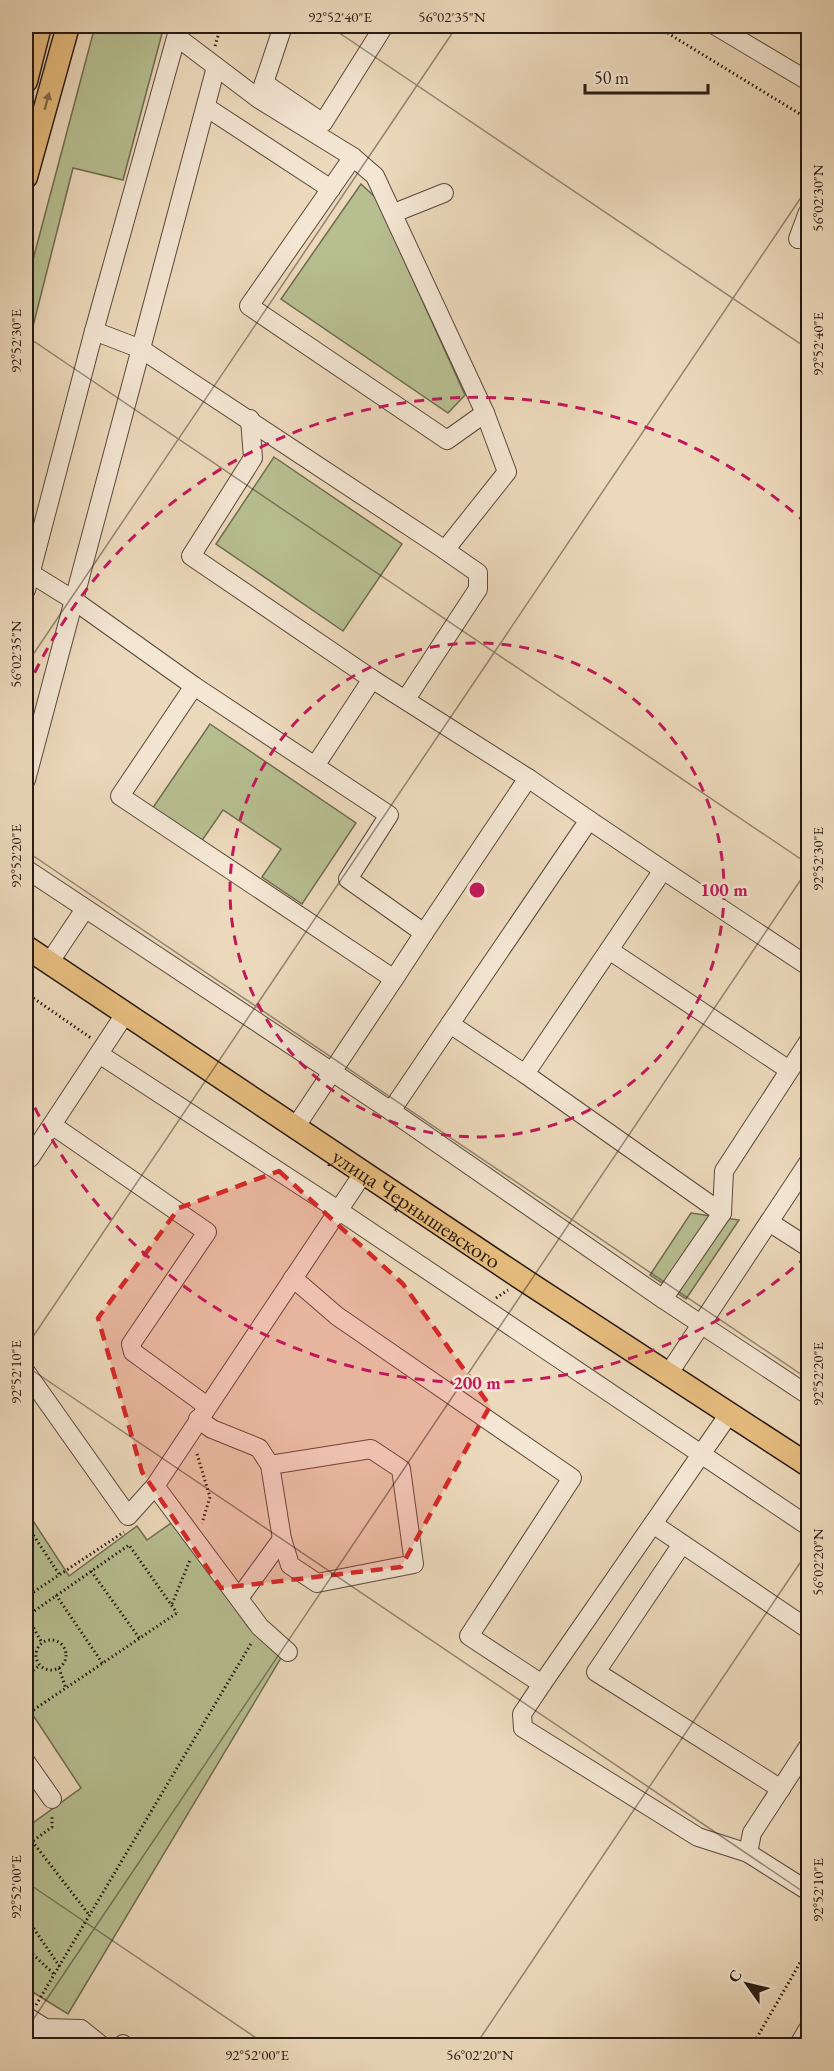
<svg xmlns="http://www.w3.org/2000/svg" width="834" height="2071" viewBox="0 0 834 2071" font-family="'EB Garamond',serif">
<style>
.green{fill:#b7bf91;stroke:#706c52;stroke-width:1.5}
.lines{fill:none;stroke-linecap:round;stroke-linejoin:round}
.minor-casing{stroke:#594a3d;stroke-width:20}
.major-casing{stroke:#281a13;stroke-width:25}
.path{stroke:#281a13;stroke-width:3;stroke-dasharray:1.5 3;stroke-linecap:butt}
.minor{stroke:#f3e6d3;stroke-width:18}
.major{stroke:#e6bc7e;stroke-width:22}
.oneway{fill:#876b48}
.marked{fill:#d62828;fill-opacity:0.2;stroke:#d62828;stroke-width:4.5;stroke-dasharray:12 8;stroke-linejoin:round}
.ticks{fill:none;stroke:#281a13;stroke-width:1.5;stroke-opacity:0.45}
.ring{fill:none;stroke:#c2185b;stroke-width:3;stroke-dasharray:10 8}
.labels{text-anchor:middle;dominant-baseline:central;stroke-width:5;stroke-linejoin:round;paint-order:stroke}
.street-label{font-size:22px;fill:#281a13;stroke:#f3e6d3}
.centre{fill:#c2185b;stroke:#f3e6d3;stroke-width:3}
.ring-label{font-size:18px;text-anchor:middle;font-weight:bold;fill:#c2185b;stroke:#f3e6d3;stroke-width:5;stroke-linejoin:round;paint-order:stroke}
.neatline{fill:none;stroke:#281a13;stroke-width:2}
.ticks-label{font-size:15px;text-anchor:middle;fill:#281a13}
</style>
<rect width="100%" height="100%" fill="#ecd9bb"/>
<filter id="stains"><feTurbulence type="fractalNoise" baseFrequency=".00333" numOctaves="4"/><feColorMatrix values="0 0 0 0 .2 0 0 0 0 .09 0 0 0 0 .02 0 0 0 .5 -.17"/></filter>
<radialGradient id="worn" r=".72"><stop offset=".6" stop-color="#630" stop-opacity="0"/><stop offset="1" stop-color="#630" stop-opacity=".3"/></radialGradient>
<g class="green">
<polygon points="95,26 164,26 123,180 73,168 26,354 26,286"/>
<polygon points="361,184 376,198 465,395 448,413 281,299"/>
<polygon points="274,457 402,544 343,631 216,544"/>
<polygon points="210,724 356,823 302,904 262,877 281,849 223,810 201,842 152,809"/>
<polygon points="691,1213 739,1220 686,1299 650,1275"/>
<polygon points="26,1510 69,1576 137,1526 147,1540 174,1521 249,1628 281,1658 68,2014 26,1988 26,1828 81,1788 29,1709 26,1711"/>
</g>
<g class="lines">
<defs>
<g id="minor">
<polyline points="716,26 808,81"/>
<polyline points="264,83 323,123 384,26"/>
<polyline points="261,92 283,26"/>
<polyline points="206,107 331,189"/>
<polyline points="353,157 249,306 447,440 485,413"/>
<polyline points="394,213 444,193"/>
<polyline points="798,239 808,212"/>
<polyline points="94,331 141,349 445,550 507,472 485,413 375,176 353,157 259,99 177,37"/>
<polyline points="30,573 72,599 194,686 389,815 348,879 424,933 528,778 372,679 191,556 253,458 250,419"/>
<polyline points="26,590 94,331 179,27"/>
<polyline points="194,686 120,796 394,979 296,1126"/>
<polyline points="406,699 478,589 478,573 445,550"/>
<polyline points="315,766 372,679"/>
<polyline points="528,778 589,820"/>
<polyline points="26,780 216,67"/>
<polyline points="26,869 391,1111"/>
<polyline points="609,950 789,1070"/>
<polyline points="49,963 85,909"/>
<polyline points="394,979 424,933"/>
<polyline points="450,1024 391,1111 663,1299"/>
<polyline points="808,1042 724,1171 722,1213 663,1299 808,1395"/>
<polyline points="99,1054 338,1210 808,1526"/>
<polyline points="525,1074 450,1024 589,820 663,870"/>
<polyline points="52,1125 207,1232 131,1344 133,1352 207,1406"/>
<polyline points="30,1158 125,1014"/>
<polyline points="722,1213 525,1074 663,870 808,966"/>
<polyline points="769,1222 808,1247"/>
<polyline points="293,1278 337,1316 572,1478 469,1636 542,1684"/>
<polyline points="26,1372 128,1516 155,1486 364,1172"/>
<polyline points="669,1373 808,1163"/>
<polyline points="729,1414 542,1684 522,1714 523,1728 698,1837 748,1853 808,1891"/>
<polyline points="198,1419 212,1429 259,1448 270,1465 282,1539 290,1565 317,1583 414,1564 401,1469 371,1449 270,1465"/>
<polyline points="155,1486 260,1627 288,1652"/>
<polyline points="653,1524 808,1629"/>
<polyline points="682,1544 596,1672 781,1789"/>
<polyline points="239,1598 282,1539"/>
<polyline points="26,1762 52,1799"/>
<polyline points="748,1853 752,1833 808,1747"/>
<polyline points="26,2016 45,2028 81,2029 102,2046"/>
<polyline points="123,2044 125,2046"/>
<polyline points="34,2046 45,2028"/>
<polyline points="798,2046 808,2029"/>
</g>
<g id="major">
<polyline points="26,81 40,26"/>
<polyline points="26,177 68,26"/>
<path id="s1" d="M26 947 518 1276 808 1465"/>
</g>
</defs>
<use href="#minor" class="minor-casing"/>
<use href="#major" class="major-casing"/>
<g class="path">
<polyline points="656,26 808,119"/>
<polyline points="215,46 221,26"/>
<polyline points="26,993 91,1038"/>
<polyline points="496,1298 508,1290"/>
<polyline points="197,1454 210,1497 202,1523"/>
<polyline points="26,1524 59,1574"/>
<polyline points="91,1571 140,1639"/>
<polyline points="56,1595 103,1664"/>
<polyline points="26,1597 124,1532"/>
<polyline points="172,1604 190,1560"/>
<polyline points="27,1616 129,1545 177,1613"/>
<polyline points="27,1616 42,1643"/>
<circle cx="51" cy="1655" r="15"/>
<polyline points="59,1668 66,1689"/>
<polyline points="26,1676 40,1665"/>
<polyline points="26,1715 177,1613"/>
<polyline points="32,1841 90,1916"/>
<polyline points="26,1846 52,1827 52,1816"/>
<polyline points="26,1917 60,1967"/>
<polyline points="26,1948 55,1975"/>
<polyline points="26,1965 29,1954"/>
<polyline points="36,2005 252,1642"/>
<polyline points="752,2046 808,1949"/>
</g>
<use href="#minor" class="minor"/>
<use href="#major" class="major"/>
</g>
<defs><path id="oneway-solid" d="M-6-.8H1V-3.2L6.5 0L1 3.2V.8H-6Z" transform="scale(1.5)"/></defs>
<use class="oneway" href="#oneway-solid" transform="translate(47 101) rotate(-75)"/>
<path class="marked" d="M279 1171 403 1284 490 1406 401 1567 221 1588 142 1472 98 1318 179 1208Z"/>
<path class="ticks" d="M329 26 808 349M26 336 808 864M26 665 457 26M26 851 808 1379M26 1347 808 187M26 1366 808 1895M26 1882 268 2046M26 2030 808 869M475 2046 808 1551"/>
<g class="ring">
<circle cx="477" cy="890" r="247"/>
<path d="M807 1256A493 493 0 0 1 27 1091M27 689A493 493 0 0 1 807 524"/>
</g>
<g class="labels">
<g class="street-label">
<text stroke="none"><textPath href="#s1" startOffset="470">улица Чернышевского</textPath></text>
</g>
</g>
<circle cx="477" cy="890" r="9" class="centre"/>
<g class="ring-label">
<text x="724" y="896">100 m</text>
<text x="477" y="1389">200 m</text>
</g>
<rect width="834" height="2071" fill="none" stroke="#ecd9bb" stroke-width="66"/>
<g transform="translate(747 1984) rotate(304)" stroke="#f3e6d3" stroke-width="4.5" paint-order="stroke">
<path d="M0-4.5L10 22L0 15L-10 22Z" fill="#281a13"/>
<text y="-9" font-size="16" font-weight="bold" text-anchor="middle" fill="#281a13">С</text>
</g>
<path d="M585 84v9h123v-9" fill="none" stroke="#281a13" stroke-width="3"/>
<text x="594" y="84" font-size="18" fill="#281a13" stroke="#f3e6d3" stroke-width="4.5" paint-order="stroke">50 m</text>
<rect x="33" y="33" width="768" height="2005" class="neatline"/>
<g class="ticks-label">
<text x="340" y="22">92°52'40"E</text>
<text x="452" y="22">56°02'35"N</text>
<text transform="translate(818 198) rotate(-90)" y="5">56°02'30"N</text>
<text transform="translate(16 341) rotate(-90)" y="5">92°52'30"E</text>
<text transform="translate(818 344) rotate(-90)" y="5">92°52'40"E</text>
<text transform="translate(16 654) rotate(-90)" y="5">56°02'35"N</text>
<text transform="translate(16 856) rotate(-90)" y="5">92°52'20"E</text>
<text transform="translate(818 859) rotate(-90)" y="5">92°52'30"E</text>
<text transform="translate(16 1372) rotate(-90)" y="5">92°52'10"E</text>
<text transform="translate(818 1374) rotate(-90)" y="5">92°52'20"E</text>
<text transform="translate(818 1562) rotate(-90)" y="5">56°02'20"N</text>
<text transform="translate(16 1887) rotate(-90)" y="5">92°52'00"E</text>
<text transform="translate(818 1890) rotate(-90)" y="5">92°52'10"E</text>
<text x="257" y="2060">92°52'00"E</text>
<text x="480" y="2060">56°02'20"N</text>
</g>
<rect width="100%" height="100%" filter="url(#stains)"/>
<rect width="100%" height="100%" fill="url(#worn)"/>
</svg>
